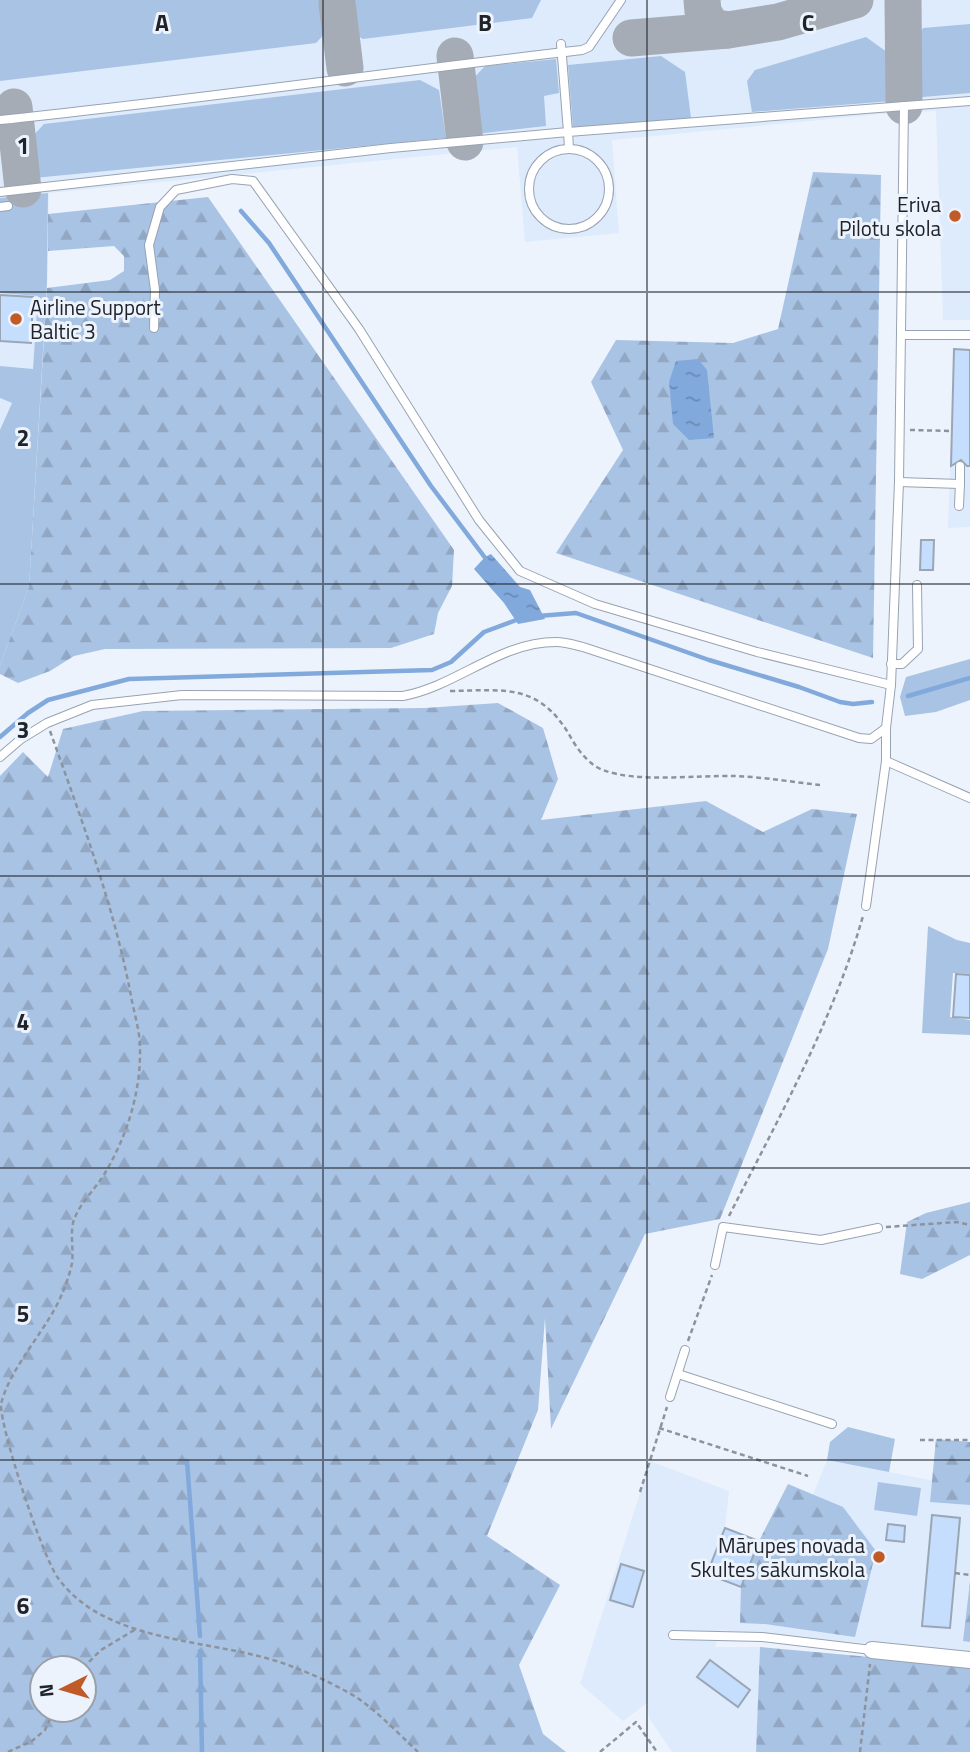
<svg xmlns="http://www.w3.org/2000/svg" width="970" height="1752" viewBox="0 0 970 1752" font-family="'Titillium Web',sans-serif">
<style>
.built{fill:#ddebfc}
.green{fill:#a9c3e4}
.forest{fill:url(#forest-firs);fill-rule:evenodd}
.water{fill:url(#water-ripples)}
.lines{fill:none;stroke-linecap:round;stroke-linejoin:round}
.stream{stroke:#81a9dc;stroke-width:4.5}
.taxiway{stroke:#a6acb5;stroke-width:37}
.building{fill:#c5defe;stroke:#9ba6b5;stroke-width:2}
.lane-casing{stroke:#98a3b2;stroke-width:10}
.street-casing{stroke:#98a3b2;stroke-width:18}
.path{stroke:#8e939b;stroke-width:2.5;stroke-dasharray:5 3.5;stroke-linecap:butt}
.lane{stroke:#fff;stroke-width:8}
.street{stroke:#fff;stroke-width:16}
.grid{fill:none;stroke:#20242a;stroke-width:2;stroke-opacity:0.55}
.poi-dot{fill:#c05b28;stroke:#ecf3fd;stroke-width:2.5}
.labels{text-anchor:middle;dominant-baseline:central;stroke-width:6;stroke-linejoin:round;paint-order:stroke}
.poi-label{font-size:21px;fill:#20242a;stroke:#ecf3fd;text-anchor:end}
.grid-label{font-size:23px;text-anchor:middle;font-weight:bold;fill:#20242a;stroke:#ecf3fd;stroke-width:6;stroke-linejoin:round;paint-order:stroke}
</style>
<defs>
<pattern id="forest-firs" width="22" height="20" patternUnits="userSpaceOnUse" patternTransform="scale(1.75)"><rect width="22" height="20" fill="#a9c3e4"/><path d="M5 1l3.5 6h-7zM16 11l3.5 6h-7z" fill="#91a7c4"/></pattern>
<pattern id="water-ripples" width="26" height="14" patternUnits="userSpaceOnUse" patternTransform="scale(1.75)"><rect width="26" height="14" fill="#81a9dc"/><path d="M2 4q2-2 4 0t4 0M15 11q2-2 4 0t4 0" fill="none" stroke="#6989b3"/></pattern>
</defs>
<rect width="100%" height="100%" fill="#ecf3fd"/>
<g class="built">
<polygon points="0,0 970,0 970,320 943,320 936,111 893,113 612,140 619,233 525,242 517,147 49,193 47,283 29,587 0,665"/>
<polygon points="954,349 970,350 970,527 948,528"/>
<polygon points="827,1460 935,1481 970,1484 970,1653 720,1630 715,1647 760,1647 756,1752 672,1752 649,1718 647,1703 623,1721 580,1684 650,1461 729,1491 725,1528 707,1573 741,1587 786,1561"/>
</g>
<g class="green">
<polygon points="0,0 324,0 328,30 316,43 0,81"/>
<polygon points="349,0 541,0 532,18 363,39 353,33"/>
<polygon points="970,24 970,93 911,98 912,45 923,28"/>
<polygon points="866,37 891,55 892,101 752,112 747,81 755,70"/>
<polygon points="661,56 685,72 691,118 573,128 568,65"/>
<polygon points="556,59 559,93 544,96 546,126 476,134 471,81 485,66"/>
<polygon points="420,80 439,90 446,138 34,178 31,138 44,124"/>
<polygon points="48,193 47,283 29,587 0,665 0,430 12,403 0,398 0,366 33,369 38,296 0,293 0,198"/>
<polygon points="970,659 970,700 936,712 905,716 900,697 906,677"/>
<polygon points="928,926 957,940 970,943 970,974 953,973 950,1017 970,1020 970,1035 922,1033"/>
<polygon points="848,1427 895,1439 889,1472 827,1460 830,1442"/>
<polygon points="878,1482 921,1488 917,1516 874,1510"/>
</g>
<g class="forest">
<polygon points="813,172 881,175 873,658 556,553 623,450 591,382 616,340 733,343 778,329"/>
<polygon points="208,197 454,550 452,586 438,613 434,634 391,648 105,649 74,656 50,671 18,683 0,674 0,665 29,587 47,288 110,280 124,271 124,256 114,246 48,251 48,214"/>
<path d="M498 703 543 728 558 779 541 820 706 801 763 832 812 809 857 814 828 949 720 1219 645 1234 551 1429 545 1318 538 1410 487 1536 560 1585 519 1665 543 1734 566 1752H0V776L23 752 48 777 63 729 143 711 425 708ZM42 1668H84V1710H42Z"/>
<polygon points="970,1202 970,1255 922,1279 900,1274 907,1222 926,1213"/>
<polygon points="936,1439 970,1442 970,1505 930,1502"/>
<polygon points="788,1484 843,1507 876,1551 855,1637 765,1624 740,1623 741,1587 759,1541"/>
<polygon points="970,1582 970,1642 963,1641"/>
<polygon points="760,1647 970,1666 970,1752 756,1752"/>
</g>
<g class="water">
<polygon points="698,359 707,370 714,438 689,440 673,424 669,382 676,361"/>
<polygon points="491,554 520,587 530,590 545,619 518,624 504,603 474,569 485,557"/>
</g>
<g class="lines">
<g class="stream">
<polyline points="241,211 269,243 431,486 486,559"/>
<polyline points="538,616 576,613 709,660 799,687 840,702 853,704 872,702"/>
<polyline points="908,696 970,678"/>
<polyline points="0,737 28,713 48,700 129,679 432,670 451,662 484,632 519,619"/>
<polyline points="187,1461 200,1636"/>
<polyline points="200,1651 202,1752"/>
</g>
<g class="taxiway">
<polyline points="702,0 703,12 712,27 728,30"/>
<polyline points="903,0 904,106"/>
<polyline points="337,3 345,68"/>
<polyline points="631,38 728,30 778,22 855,0"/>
<polyline points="455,56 465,142"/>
<polyline points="14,107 23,189"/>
</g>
</g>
<g class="building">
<polygon points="0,295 33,297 31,343 0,341"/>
<polygon points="954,349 970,350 970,466 967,466 961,460 951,466"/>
<polygon points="921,540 934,540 933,570 920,570"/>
<polygon points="956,974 970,975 970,1018 953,1017"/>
<polygon points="932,1515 960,1518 950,1628 922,1626"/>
<polygon points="888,1524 905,1526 904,1542 886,1540"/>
<polygon points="725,1528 759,1541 741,1587 707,1574"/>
<polygon points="621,1564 644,1571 633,1607 610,1600"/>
<polygon points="710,1660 750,1690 738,1707 697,1677"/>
</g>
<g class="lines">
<defs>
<g id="lane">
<path d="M0 120C194 100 388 72 582 50L589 47 621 0"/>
<polyline points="569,148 568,132 970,101"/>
<circle cx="569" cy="189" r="40"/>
<polyline points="0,192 391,148 568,132 561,44"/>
<polyline points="0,207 8,206"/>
<polyline points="154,328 155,290 149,245 160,207 176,190 232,179 253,181 359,329 479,520 520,571 595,604 757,652 891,685"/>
<polyline points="902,335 970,335"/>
<polyline points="899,482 960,484 960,466"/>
<polyline points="959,506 960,484"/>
<polyline points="891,664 902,664 918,649 917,585"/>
<path d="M0 757 21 739 47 723 92 705 182 695 403 696C457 686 499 642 556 642 565 642 575 645 583 647L859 738 871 739 886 728"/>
<polyline points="886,761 886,728 891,685 899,482 904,106"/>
<polyline points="866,906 886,761 970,798"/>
<polyline points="715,1265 723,1227 821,1240 878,1228"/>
<polyline points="678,1374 832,1424"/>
<polyline points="670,1397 685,1350"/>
<polyline points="673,1635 762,1637 872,1650"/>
</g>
<polyline id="street" points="872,1650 970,1660"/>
</defs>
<use href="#lane" class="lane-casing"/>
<use href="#street" class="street-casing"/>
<g class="path">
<polyline points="910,430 952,431"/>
<path d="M450 691C505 690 539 683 570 736 577 749 589 765 603 770 636 783 698 775 735 776 763 777 792 782 820 785"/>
<path d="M50 731C81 818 114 906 131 996 134 1013 140 1031 140 1048 141 1092 127 1136 105 1173 96 1188 82 1201 75 1217 69 1230 74 1248 72 1263 70 1273 66 1285 62 1294 47 1330 10 1367 1 1404 0 1428 42 1556 58 1578 107 1646 216 1638 288 1665 312 1674 337 1685 359 1699 380 1714 399 1734 418 1752"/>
<path d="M729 1216C778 1119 833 1021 863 916"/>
<polyline points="886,1227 957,1222 970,1225"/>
<polyline points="688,1341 712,1275"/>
<polyline points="659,1428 808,1476"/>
<polyline points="920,1440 970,1440"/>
<polyline points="640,1492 667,1407"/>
<polyline points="955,1573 970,1575"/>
<polyline points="83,1668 101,1650 136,1629"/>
<polyline points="8,1752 32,1741 45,1730 54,1710"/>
<polyline points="600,1752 636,1722 657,1752"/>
<polyline points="860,1752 870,1664"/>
</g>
<use href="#lane" class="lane"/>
<use href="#street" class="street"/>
</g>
<path class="grid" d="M323 0V1752M647 0V1752M0 292H970M0 584H970M0 876H970M0 1168H970M0 1460H970"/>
<g class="poi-dot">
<circle cx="955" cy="216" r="7"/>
<circle cx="16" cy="319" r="7"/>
<circle cx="879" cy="1557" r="7"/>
</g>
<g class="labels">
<g class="poi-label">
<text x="941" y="204">Eriva<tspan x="941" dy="24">Pilotu skola</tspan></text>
<text x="30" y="307" text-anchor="start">Airline Support<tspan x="30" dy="24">Baltic 3</tspan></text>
<text x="865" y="1545">Mārupes novada<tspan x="865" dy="24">Skultes sākumskola</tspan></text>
</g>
</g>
<g class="grid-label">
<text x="162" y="31">A</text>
<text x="485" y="31">B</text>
<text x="808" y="31">C</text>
<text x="23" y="154">1</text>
<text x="23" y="446">2</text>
<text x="23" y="738">3</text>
<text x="23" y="1030">4</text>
<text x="23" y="1322">5</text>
<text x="23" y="1614">6</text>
</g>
<g transform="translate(63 1689) rotate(265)"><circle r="33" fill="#ecf3fd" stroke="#9aa0a9" stroke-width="2"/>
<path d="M0-5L12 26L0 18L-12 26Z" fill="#c05b28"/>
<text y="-10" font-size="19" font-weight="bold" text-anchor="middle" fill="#20242a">N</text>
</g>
</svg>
